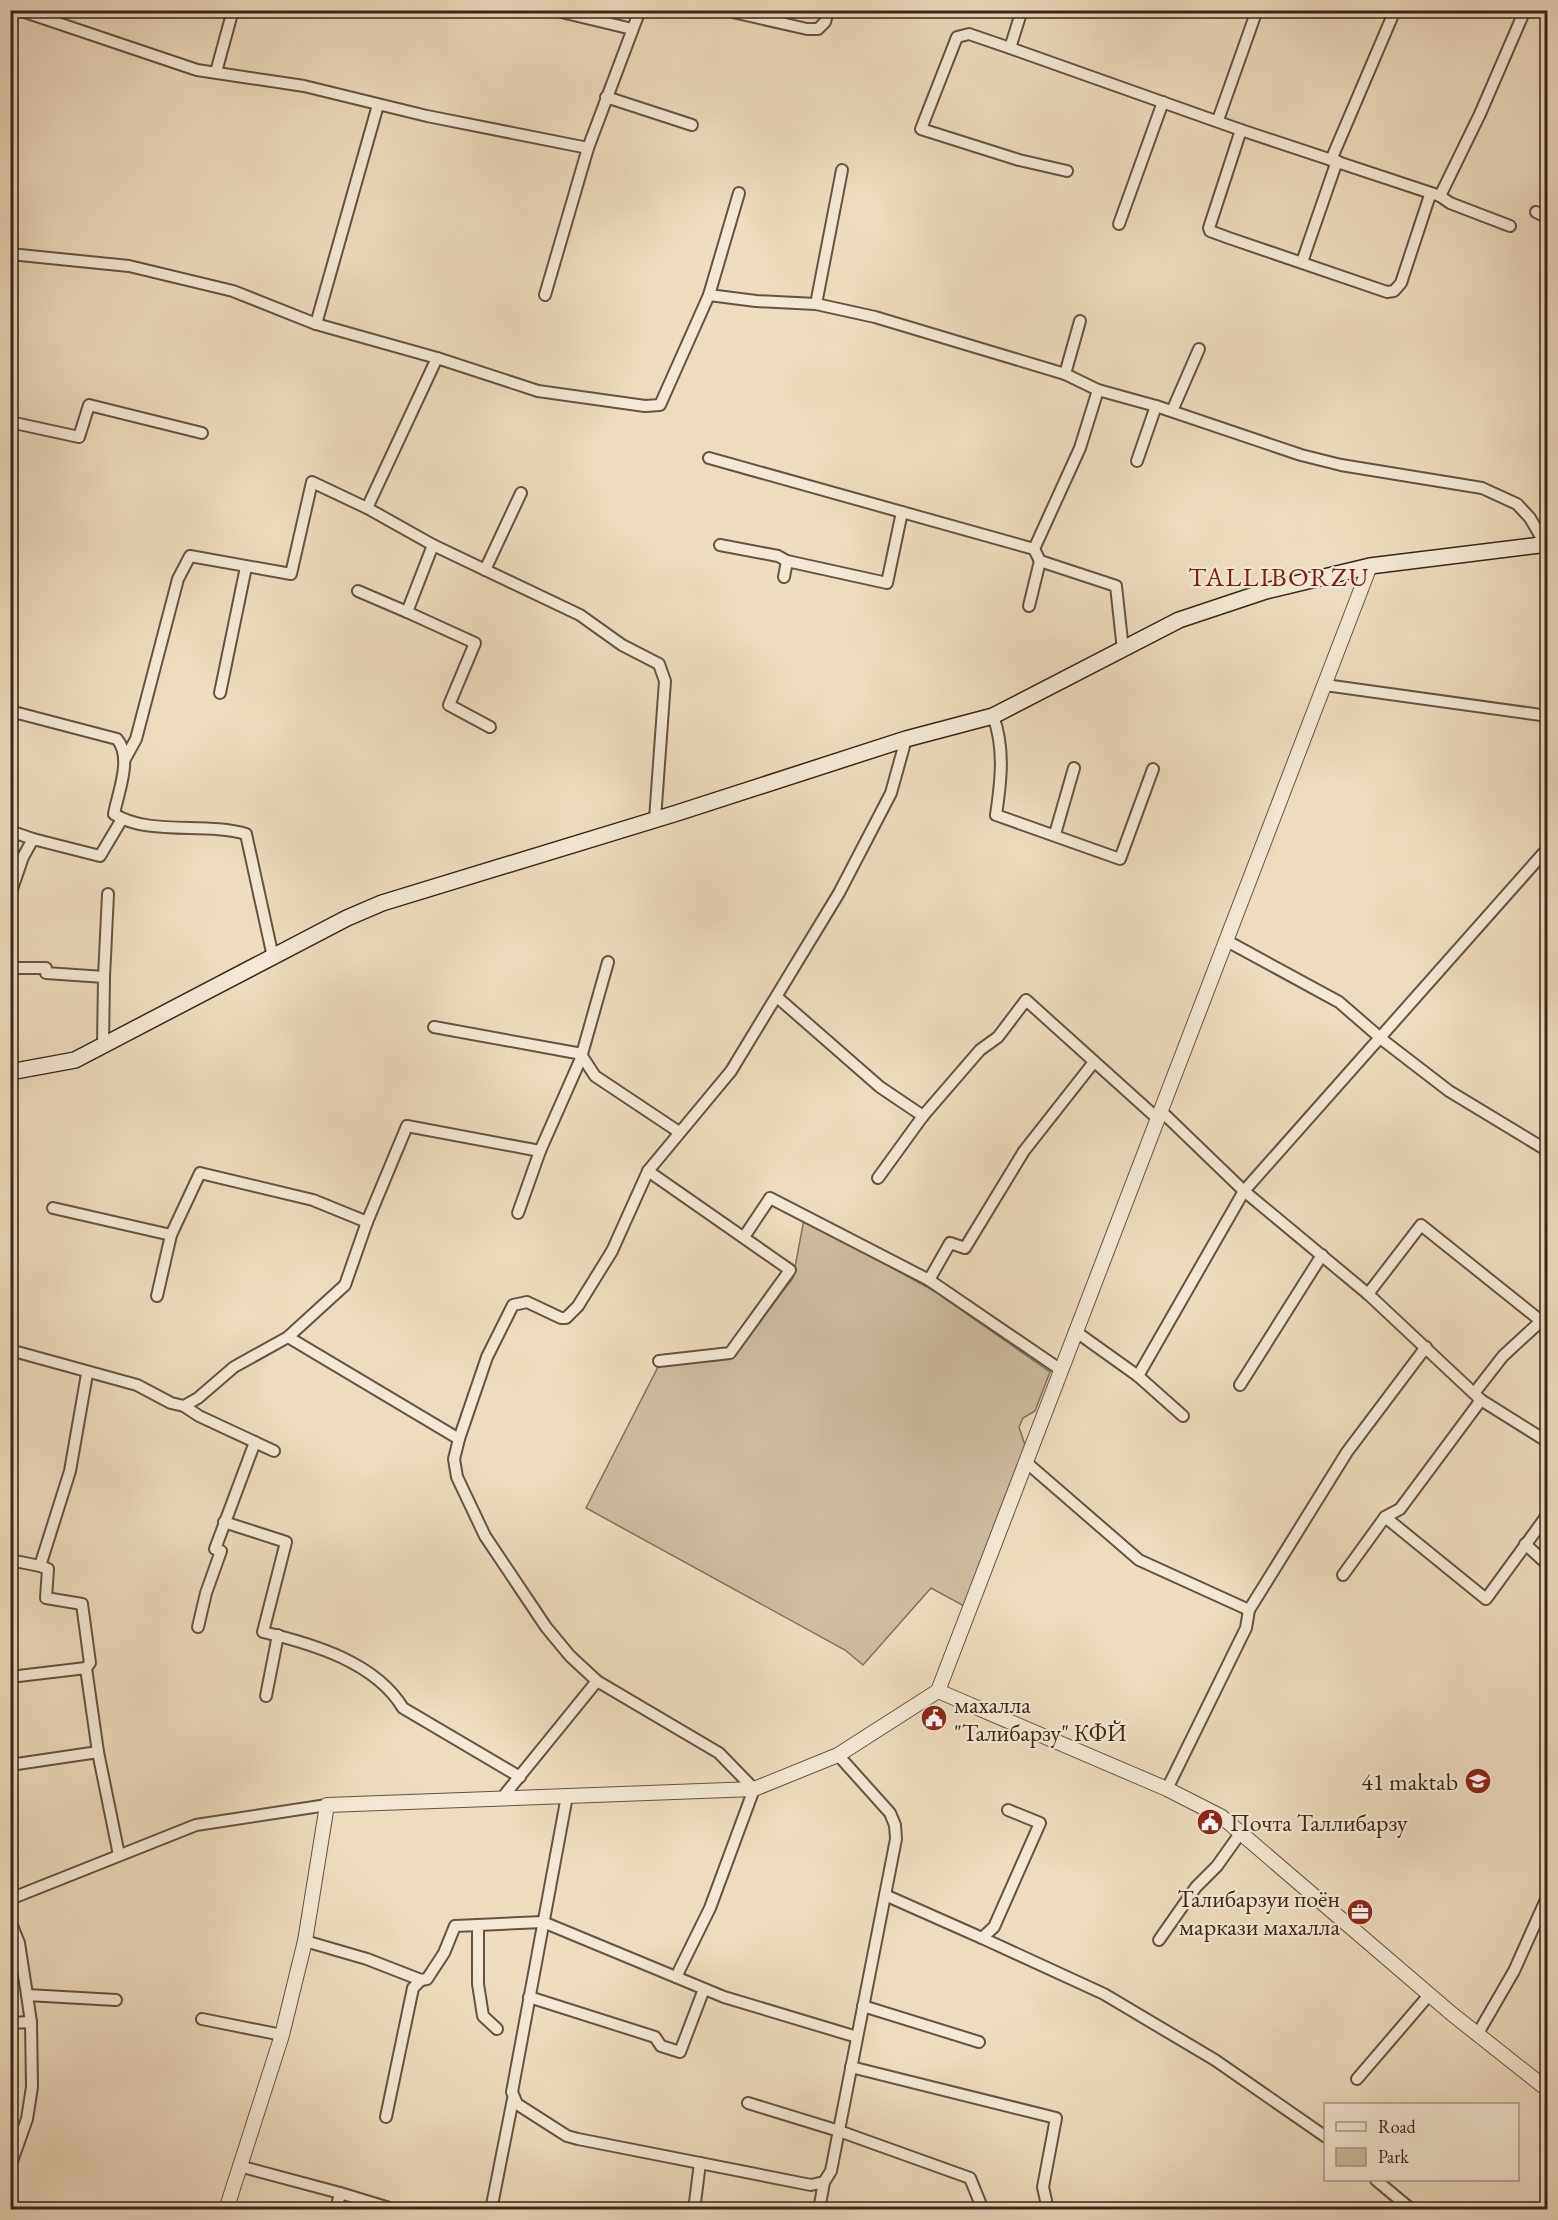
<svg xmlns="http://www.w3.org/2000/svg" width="1558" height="2220" viewBox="0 0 1558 2220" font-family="'EB Garamond',serif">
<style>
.green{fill:#cebda3;stroke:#82715e;stroke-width:1.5}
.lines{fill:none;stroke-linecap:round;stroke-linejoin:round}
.minor-casing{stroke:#645343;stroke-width:14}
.tertiary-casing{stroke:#645343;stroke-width:16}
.secondary-casing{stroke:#37251a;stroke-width:18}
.minor{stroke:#f3e8d5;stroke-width:10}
.tertiary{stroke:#f3e8d5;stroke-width:14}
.secondary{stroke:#f3e8d5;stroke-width:15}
.labels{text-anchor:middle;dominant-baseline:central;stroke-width:4.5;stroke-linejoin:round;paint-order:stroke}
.poi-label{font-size:24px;fill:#37251a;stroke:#f3e8d5;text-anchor:start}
.quarter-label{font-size:27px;letter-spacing:1.5px;fill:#7a1f14;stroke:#f3e8d5}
</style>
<rect width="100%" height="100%" fill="#eddcbf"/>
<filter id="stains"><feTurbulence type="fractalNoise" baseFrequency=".00333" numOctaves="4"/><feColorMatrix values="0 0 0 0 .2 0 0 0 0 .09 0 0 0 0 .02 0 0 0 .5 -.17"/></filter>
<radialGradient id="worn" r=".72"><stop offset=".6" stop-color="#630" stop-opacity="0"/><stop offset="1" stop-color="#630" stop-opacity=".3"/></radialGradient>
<polygon class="green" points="804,1219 934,1291 1050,1372 1035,1411 1023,1418 1019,1427 1026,1448 964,1606 931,1588 863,1665 845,1650 586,1508 659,1365 733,1357 793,1278"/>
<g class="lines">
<defs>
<g id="minor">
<polyline points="19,10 197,70 304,86 427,116 588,148"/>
<polyline points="553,10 632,29"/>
<polyline points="724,10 807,29 818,29 825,22 828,10"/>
<polyline points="1010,48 1022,10"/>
<polyline points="216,72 233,10"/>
<polyline points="606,97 692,125"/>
<polyline points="1218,120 1257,10"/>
<polyline points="1241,130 1209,228 1210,231 1229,238 1387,292 1394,291 1401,283 1430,195"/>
<polyline points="1331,160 1395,10"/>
<polyline points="1067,171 1019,160 921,129 957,37 969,34 1010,48 1241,130 1440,196 1450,203 1510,226"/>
<polyline points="1440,196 1480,114 1525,10"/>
<polyline points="1536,212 1548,218"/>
<polyline points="1119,224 1163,102"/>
<polyline points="10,254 129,266 233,291 316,324 437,358 538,391 645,406 660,405 709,295 756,301 816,304 875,317 1065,374 1098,390 1156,406 1301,455 1341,465 1482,488 1517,504 1530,518 1545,544"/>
<polyline points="1302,262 1337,161"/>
<polyline points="545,295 588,148 640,10"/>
<polyline points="709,295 739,193"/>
<polyline points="816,304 842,170"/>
<polyline points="316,324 378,105"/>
<polyline points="1065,374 1080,321"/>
<polyline points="1172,411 1199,349"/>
<polyline points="10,422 79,437 89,405 202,433"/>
<polyline points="709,458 1034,549 1040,561 1116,586 1123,650"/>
<polyline points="1137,461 1156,406"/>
<polyline points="433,545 580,615 622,645 659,664 665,681 655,819"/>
<polyline points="720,545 778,556 787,561"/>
<polyline points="1034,549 1080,448 1098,390"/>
<polyline points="485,570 521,493"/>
<polyline points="784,577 787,561 887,583 902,512"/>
<polyline points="358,591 407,612 433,545 367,508"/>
<polyline points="1029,606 1040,561"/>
<polyline points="407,612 475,643 449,705 490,727"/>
<polyline points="1325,685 1548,716"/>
<polyline points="220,693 246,567"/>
<path d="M10 711 117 739C133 758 118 792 114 814 148 836 206 822 246 834L273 957"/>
<path d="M993 716C1005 748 1001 781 996 815L1120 859 1153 769"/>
<polyline points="125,759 136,739 178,579 190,556 291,574 312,482 367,508 437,358"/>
<polyline points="10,831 33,839 23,857 10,895"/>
<polyline points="1055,834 1074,768"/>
<polyline points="33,839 100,856 122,819"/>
<polyline points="1227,941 1339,1002 1384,1041 1449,1091 1548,1151"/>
<polyline points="10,968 46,968 46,973 104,977 103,1045"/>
<polyline points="104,977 108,894"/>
<polyline points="777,997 880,1087 923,1116 878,1178"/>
<polyline points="582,1054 608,962"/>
<polyline points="582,1056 595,1076 679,1132"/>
<polyline points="1161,1111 1244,1191 1368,1294 1481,1400 1548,1442"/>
<polyline points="923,1116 980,1050 998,1037 1026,1000 1158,1119"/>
<polyline points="648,1171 790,1270 730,1353 659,1361"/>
<polyline points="518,1213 540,1151"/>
<polyline points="367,1222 407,1126 540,1151 582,1056 582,1054 434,1027"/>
<polyline points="744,1237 770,1198 929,1280 950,1243 965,1248 1024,1151 1094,1062"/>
<polyline points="929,1280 1061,1370"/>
<polyline points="1368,1294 1421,1225 1541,1321 1548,1319"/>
<polyline points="157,1296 171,1235"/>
<polyline points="1075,1331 1138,1376 1244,1191 1548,848"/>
<polyline points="288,1337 459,1439"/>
<polyline points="10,1350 137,1385 171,1403 184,1406 198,1398 234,1367 288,1337 345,1285 367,1222 313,1200 200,1173 171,1235 53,1208"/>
<polyline points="1138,1376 1183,1416"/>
<polyline points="1240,1385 1322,1255"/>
<polyline points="1475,1392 1503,1356 1541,1321"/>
<polyline points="184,1406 199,1416 274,1451"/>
<polyline points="1027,1463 1139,1560 1249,1610"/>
<polyline points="1385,1517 1486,1599 1548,1514"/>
<path d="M224 1522 286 1542 263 1632C313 1644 375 1662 403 1708L520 1777"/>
<polyline points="1525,1544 1548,1565"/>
<polyline points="10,1560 40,1566 70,1471 87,1374"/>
<polyline points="40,1566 48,1569 46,1598 82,1604 90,1663 86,1668"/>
<polyline points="1343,1575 1385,1517 1400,1509 1481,1400"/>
<polyline points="198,1627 206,1593 221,1551 215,1549 255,1442"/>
<polyline points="10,1677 86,1668 98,1752 119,1855"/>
<polyline points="597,1681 719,1753 754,1789 710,1908 676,1977"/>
<polyline points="266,1696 278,1635"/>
<polyline points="10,1765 98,1752"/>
<polyline points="1167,1789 1246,1628 1249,1610 1347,1452 1426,1347"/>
<polyline points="567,1796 512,2092 517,2104 567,2136 578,2139 811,2185 824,2182 831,2171 896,1839 895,1825 890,1813 838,1755"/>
<polyline points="502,1798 597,1681 570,1656 546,1627 485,1536 457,1477 454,1459 459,1439 487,1357 513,1305 527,1302 561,1318 566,1318 578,1306 612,1251 648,1171 731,1071 839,893 891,793 906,739"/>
<polyline points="885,1895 982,1938 994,1927 1040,1823 1008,1810"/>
<polyline points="10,1899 196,1825 327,1805"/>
<polyline points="10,1921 19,1943 27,1995"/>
<polyline points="982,1938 1104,1994 1215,2060 1326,2137"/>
<polyline points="1159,1940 1196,1887 1217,1866 1239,1835"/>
<polyline points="305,1941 367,1959 421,1980 427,1979 444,1953 455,1926 478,1925"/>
<polyline points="529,1997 655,2037 661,2046 680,2052 704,1989"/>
<polyline points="863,2006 979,2042"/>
<polyline points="202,2019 282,2035"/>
<polyline points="31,2022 27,1995 116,2000"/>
<polyline points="10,2023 31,2022 32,2087 27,2119 10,2167"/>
<polyline points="497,2029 483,2016 478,1984 478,1925 543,1922 724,1997 857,2037"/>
<polyline points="1477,2035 1514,1971 1548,1895"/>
<polyline points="851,2067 1056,2118 1043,2187 1048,2210"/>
<polyline points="1357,2079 1429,1995"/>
<polyline points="748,2103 839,2131 970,2178 981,2205"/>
<polyline points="386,2117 413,1988 421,1980"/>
<polyline points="239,2166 340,2193"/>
<polyline points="1376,2180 1412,2210"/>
<polyline points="336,2210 340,2193 396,2210"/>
<polyline points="491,2210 513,2099"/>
<polyline points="694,2210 700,2163"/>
<polyline points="819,2210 824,2182"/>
</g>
<g id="tertiary">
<polyline points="938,1691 1167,1789 1222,1817 1452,2014 1548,2090"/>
<polyline points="226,2210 282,2035 305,1941 327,1805 754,1789 838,1755 938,1691 1370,566"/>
</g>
<polyline id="secondary" points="10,1072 75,1060 347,918 382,903 677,813 906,739 993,716 1179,620 1266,591 1370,566 1548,544"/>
</defs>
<use href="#minor" class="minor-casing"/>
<use href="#tertiary" class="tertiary-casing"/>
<use href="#secondary" class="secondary-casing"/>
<use href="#minor" class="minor"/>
<use href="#tertiary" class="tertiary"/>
<use href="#secondary" class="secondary"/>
</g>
<defs>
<symbol id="civic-disc" viewBox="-11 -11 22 22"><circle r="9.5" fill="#8f2418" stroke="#f3e8d5"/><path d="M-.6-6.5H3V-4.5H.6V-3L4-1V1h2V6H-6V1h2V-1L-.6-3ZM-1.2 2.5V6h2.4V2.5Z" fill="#fff"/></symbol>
<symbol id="school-disc" viewBox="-11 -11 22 22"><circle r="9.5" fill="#8f2418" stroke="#f3e8d5"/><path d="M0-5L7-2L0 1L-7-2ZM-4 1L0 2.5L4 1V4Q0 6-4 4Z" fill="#fff"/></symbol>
<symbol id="office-disc" viewBox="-11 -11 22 22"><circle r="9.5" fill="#8f2418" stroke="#f3e8d5"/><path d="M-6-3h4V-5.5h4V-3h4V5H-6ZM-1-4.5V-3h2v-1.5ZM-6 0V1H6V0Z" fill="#fff"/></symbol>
</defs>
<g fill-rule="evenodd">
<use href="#civic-disc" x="919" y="1703" width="30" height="30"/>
<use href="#school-disc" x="1463" y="1766" width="30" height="30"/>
<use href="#civic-disc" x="1195" y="1807" width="30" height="30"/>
<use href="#office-disc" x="1345" y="1897" width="30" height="30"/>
</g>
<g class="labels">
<g class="poi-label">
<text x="954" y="1704">махалла<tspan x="954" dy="28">"Талибарзу" КФЙ</tspan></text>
<text x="1458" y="1781" text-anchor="end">41 maktab</text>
<text x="1230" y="1822">Почта Таллибарзу</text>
<text x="1340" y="1898" text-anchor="end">Талибарзуи поён<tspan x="1340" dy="28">маркази махалла</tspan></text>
</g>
<g class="quarter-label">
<text x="1279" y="576">TALLIBORZU</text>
</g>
</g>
<rect width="1558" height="2220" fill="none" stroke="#eddcbf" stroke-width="36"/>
<rect x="12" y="12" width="1534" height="2196" fill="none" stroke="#37251a" stroke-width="3"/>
<rect x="18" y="18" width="1522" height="2184" fill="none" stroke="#37251a" stroke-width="1.5"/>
<rect x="1324" y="2103" width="195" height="78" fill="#f3e8d5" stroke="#a89a8a" stroke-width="1.5"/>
<rect x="1336" y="2122" width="30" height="9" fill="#f3e8d5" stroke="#a89a8a" stroke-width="1.5"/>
<text x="1378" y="2133" font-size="18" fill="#37251a">Road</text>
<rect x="1336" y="2148" width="30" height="18" fill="#cebda3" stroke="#a89a8a" stroke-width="1.5"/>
<text x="1378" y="2163" font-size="18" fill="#37251a">Park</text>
<rect width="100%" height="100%" filter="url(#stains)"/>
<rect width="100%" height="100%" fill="url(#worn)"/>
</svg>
